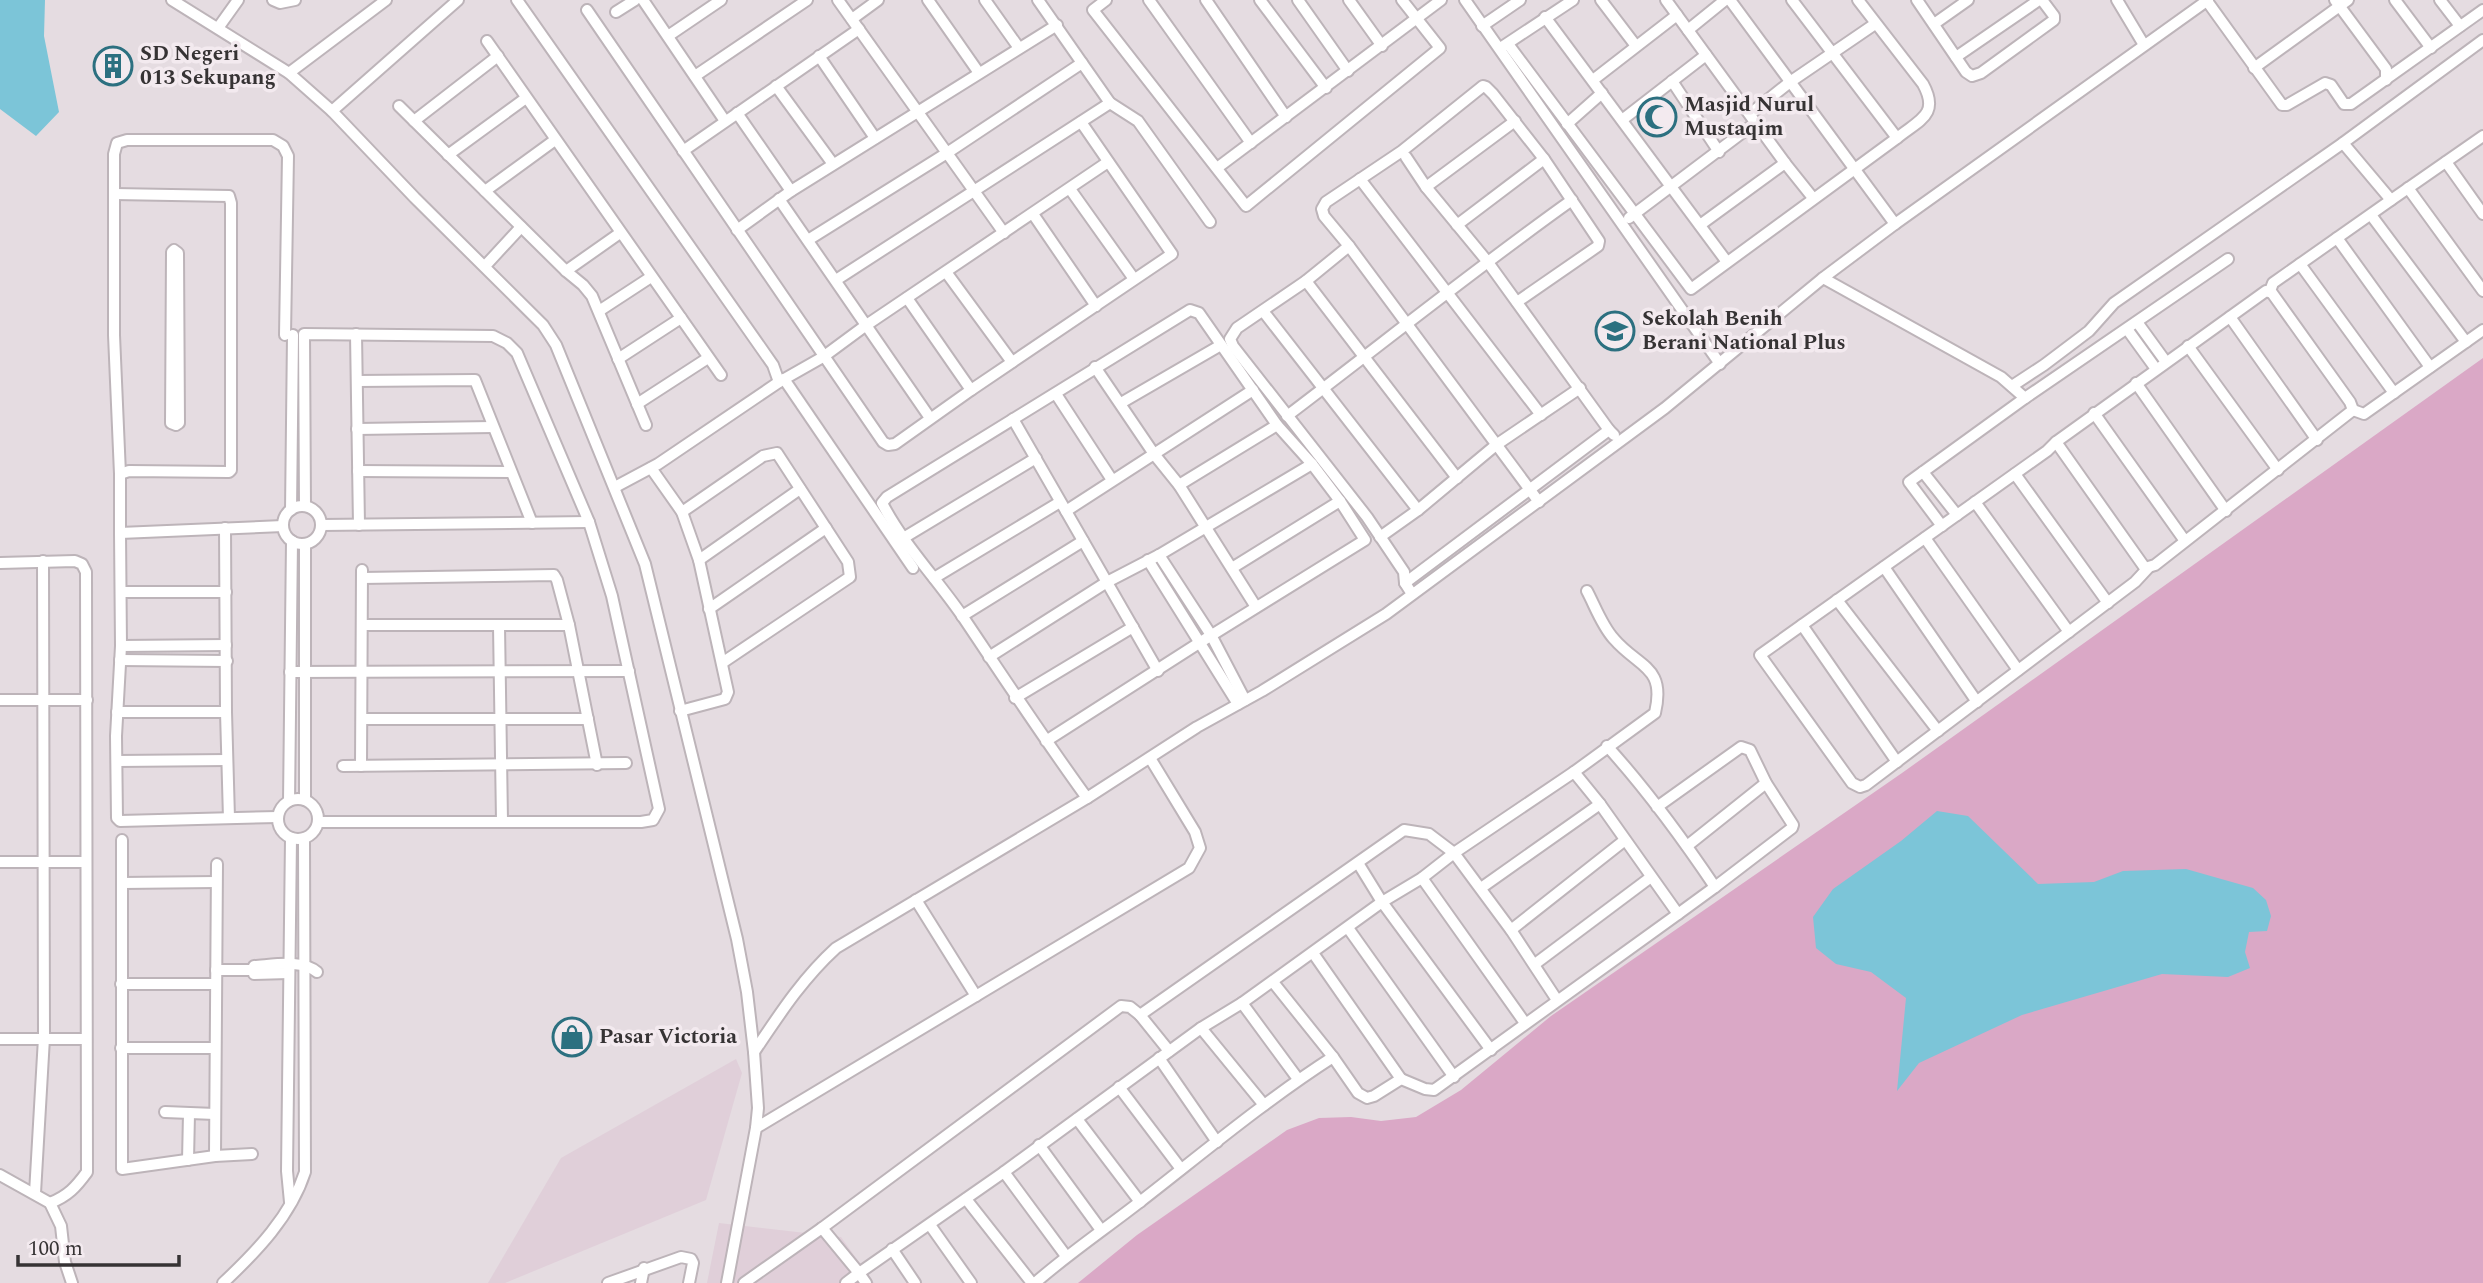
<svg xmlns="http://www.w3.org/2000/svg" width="2483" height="1283" viewBox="0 0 2483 1283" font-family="Spectral,serif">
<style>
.built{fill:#e0cfd9}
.green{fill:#daa8c6}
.water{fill:#7cc5d8}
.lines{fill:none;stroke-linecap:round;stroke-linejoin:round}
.street-casing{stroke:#bdb4b9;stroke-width:14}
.street{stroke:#fff;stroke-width:10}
.labels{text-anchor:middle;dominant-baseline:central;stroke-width:7;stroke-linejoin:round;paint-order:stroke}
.poi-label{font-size:21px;font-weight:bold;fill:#363334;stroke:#f3eaef;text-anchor:start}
</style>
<rect width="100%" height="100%" fill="#e5dce1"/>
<g class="built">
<polygon points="736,1059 742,1073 706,1200 505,1283 488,1283 561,1158"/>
<polygon points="719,1223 841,1237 874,1283 707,1283"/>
</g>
<polygon class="green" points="2483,358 2483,1283 1078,1283 1137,1235 1287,1130 1319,1118 1351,1117 1381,1121 1416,1117 1461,1090 1551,1016 1902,773"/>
<g class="water">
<polygon points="0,0 45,0 44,36 59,112 36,136 0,109"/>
<polygon points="1937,811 1968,816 2038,884 2094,882 2123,871 2186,869 2253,888 2266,900 2271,916 2267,931 2249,932 2245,952 2250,968 2228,977 2162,974 2022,1015 1919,1063 1897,1091 1906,998 1871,972 1836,964 1816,948 1813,917 1833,889 1901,841"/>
</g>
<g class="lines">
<defs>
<g id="street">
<polyline points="172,0 289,73 332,111 415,198 543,325 556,345 645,564 737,939 747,992 754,1052 758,1108 756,1128 727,1283"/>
<polyline points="273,0 280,3 295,0"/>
<polyline points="517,0 773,365 779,382 658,464 615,487"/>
<polyline points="643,0 725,121"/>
<polyline points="838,0 1004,233"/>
<polyline points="928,0 979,73"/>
<polyline points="985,0 1019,48"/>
<polyline points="1038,0 1082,63"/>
<polyline points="1106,0 1093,10 1246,206 1440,48 1402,0"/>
<polyline points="1149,0 1251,143"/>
<polyline points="1206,0 1286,117"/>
<polyline points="1260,0 1326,88"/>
<polyline points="1298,0 1348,71"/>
<polyline points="1349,0 1382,46"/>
<polyline points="1465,0 1720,364"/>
<polyline points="1601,0 1636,46"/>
<polyline points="1666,0 1785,163 1813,198"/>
<polyline points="1730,0 1895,224"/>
<polyline points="1792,0 1897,138"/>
<polyline points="1917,0 1966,72 1972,76 1981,73 2054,20 2054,16 2042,0"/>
<polyline points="2117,0 2144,45"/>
<polyline points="2335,0 2386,69 2386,80"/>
<polyline points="2395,0 2431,48"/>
<polyline points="2440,0 2460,26"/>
<polyline points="2207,1 2282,105 2287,105 2325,83 2331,85 2344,104 2351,104 2483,10"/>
<polyline points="587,10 883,442 888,445 895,444 971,390 1172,254 1081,122"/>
<polyline points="616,12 635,0"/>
<polyline points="1545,17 1727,262"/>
<polyline points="852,19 878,0"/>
<polyline points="1934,24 1968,0"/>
<polyline points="1482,26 1520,0"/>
<polyline points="218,28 238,0"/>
<polyline points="1688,30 1725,0"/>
<polyline points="668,36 721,0"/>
<polyline points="2483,40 2343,143 2391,200 2483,136"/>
<polyline points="487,41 721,375"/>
<path d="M1508 44 1691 289 1897 138C1919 120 1940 115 1923 84L1858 0"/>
<polyline points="1502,47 1573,0"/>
<polyline points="819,56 875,138"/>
<polyline points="1956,57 2039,0"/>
<polyline points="2254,68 2348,0"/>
<polyline points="289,73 386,0"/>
<polyline points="695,76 807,0"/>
<polyline points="1593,80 1677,15"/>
<polyline points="1672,81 1719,152"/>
<polyline points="776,86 833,164"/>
<polyline points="399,106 566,271 583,285 592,296 646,425"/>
<polyline points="332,111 458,0"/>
<polyline points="737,113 791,191"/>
<polyline points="1750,114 1790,82 1875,24"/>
<polyline points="1622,120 1706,55"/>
<polyline points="414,121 498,56"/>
<polyline points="1515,121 1426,187 1487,261 1609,430"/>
<polyline points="1567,124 1602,93"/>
<polyline points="683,151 859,29"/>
<polyline points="448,155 526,98"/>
<polyline points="1406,157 1426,187"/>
<polyline points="2446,162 2483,214"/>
<polyline points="1217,168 1441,0"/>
<polyline points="1360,179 1541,415"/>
<polyline points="2408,188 2483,291"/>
<polyline points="1070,189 1134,279"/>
<polyline points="485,191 555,140"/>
<polyline points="114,194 229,196 231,203 231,470 229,472 129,471 120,474 120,533 283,526"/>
<polyline points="779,199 930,418"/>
<polyline points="1033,214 1096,306"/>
<polyline points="2371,215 2466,342"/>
<polyline points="1629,218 1755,123"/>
<polyline points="1457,225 1544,159"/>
<polyline points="1700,225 1785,163"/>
<polyline points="737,230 791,191 1057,25"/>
<polyline points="2337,238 2430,367"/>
<polyline points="808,240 947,153 1082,63 1110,103 1138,121 1210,222"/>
<polyline points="1349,246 1539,502"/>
<polygon points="174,250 178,253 179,423 176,425 171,423 172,252"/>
<polyline points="2300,264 2394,393"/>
<polyline points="485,266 521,227"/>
<polyline points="566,271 620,233"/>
<polyline points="946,272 1012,362"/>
<polyline points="1823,278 2001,377 2025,398 2228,259"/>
<polyline points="836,280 1110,103"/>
<polyline points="1306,281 1457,478"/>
<polygon points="2266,291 2272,293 2350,402 2353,410 2155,565 2145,568 2056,442"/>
<polyline points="2270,291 2273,283 2391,200"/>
<polyline points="907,298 971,390"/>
<polyline points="599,311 651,277"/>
<polyline points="1263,311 1418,510"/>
<polyline points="2230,317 2317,440"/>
<polyline points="2137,322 2166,362"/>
<polyline points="2127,329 2156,369"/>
<polyline points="356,334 359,525"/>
<polyline points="2188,346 2278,470"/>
<polyline points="618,359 681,318"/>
<polyline points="1095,367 1154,454 1179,485 1256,607"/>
<polyline points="784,379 913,568"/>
<polyline points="357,381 475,380 532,523"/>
<polyline points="779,382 823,357 865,326 1108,162"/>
<polyline points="2136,383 2226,511"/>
<polyline points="2012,386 2044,365 2089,331 2114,303 2343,143"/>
<polyline points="1056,394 1112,480"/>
<polyline points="1121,403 1221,345"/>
<polyline points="637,404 708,358"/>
<polyline points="2353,410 2364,414 2483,330"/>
<polyline points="2094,413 2185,541"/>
<path d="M1287 416C1382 344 1475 269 1572 200"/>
<polyline points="1013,419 1158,671"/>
<polyline points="357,429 493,427"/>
<polyline points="2056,442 2047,451 1760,655 1852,783 1860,787 1866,785 2135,582 2148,568"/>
<polyline points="651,468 682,512 699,560 728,692 725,699 680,711"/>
<polyline points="358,471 511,472"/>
<polyline points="1923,472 1957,515"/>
<polyline points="120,474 114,335 114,154 117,143 127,140 273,140 283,146 288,156 285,335"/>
<polyline points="2015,474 2108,603"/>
<polyline points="1179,485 1277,425"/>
<polyline points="1975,502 2069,632"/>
<polyline points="305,506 304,334 493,336 507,343 517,353 589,522 612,596 659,809 653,820 641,822 318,822"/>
<circle cx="302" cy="525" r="19"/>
<polyline points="291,510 293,335"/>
<polyline points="1066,511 1253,390"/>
<polyline points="682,512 763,456 777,453 848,562 850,577 722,663"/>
<polyline points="322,525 589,522"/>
<polyline points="1942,526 1909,482 2025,398"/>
<polyline points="225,528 226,712 229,818"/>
<polyline points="120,533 121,646"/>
<polyline points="905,537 1036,458"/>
<polyline points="1380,537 1418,510 1496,445 1580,388"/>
<polyline points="1925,538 2018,670"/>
<polyline points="305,544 305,800"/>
<polyline points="1159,555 1211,635 1245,700"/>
<polyline points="699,560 800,489"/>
<polyline points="1148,560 1238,704"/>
<path d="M0 563 75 561 82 564 86 572 87 1172C76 1187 68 1196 50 1203"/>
<polyline points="1884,567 1977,702"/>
<polyline points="1232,568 1340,501"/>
<polyline points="362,578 554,575 557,580 569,625 597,765"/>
<polyline points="934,578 1060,502"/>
<polyline points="1405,583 1609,430 1614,435"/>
<polyline points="121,592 226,592"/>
<polyline points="1412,594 1405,583 1404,572 1367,517 1233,346 1230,339 1237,328 1306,281 1349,246 1324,216 1322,209 1326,202 1402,151 1483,86 1486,87 1493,94 1544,159 1599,241 1598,246 1517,302"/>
<polyline points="1837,600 1938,731"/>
<polyline points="709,609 826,528"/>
<polyline points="962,616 1083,541"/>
<polyline points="362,625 569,625"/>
<polyline points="1802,625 1897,762"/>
<polyline points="499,626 502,821"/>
<polyline points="226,645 121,646 116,736 117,818 120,821 278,817"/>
<polyline points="989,657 1107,582 1159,555 1312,464"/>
<polyline points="120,660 227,661"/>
<polyline points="290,672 629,671"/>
<polyline points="1015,698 1133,627"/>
<polyline points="0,700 87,700"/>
<polyline points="117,712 226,712"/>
<polyline points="362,719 588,719"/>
<path d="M1046 741 1199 643 1365 540 1340 501 1312 464 1277 425 1199 313 1190 310 887 497 882 503C903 544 937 579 963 617 1004 678 1044 739 1087 798"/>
<path d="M1607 746C1647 790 1682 838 1715 887L1792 828 1793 825 1766 783 1750 750 1741 747 1657 807"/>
<polyline points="117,761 227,760"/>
<polyline points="343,766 626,763"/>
<polyline points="361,766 362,570"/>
<path d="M1574 772 1655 713C1666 666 1639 668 1614 639 1602 626 1595 606 1587 591"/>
<circle cx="298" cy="819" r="20"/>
<polyline points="289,801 292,541"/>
<polyline points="122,840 122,1169 215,1156 252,1154"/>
<polyline points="1687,846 1766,783"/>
<polyline points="0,862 85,862"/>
<polyline points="1358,863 1382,902 1491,1050"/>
<polyline points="1422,878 1525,1023"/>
<polyline points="122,883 216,882"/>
<polyline points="1481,888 1600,804"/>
<polyline points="916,900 976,996"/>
<polyline points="1678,914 1715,887"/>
<polyline points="1348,928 1454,1077"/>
<polyline points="1511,930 1625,840"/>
<polyline points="1313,953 1401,1079"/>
<polyline points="1535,964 1651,877"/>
<path d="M254 966C272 965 303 959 317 972"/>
<polyline points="216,970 249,970"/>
<polyline points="254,974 289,973"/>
<polyline points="121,984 215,984"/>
<polyline points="1242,1003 1298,1079"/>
<polyline points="1140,1015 1169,1051"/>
<polyline points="1201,1028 1264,1105"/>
<polyline points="0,1039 86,1039"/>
<polyline points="121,1048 215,1048"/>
<path d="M754 1052C779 1015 802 979 836 948L1087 798 1197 727 1262 691 1386 614 1665 408 1823 278 1895 224 2208 0"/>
<polyline points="1159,1058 1217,1142"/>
<polyline points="1119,1087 1181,1169"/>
<polyline points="165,1112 215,1114"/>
<polyline points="1077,1119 1140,1202"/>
<polyline points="756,1128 1189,868 1200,848 1195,832 1150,758"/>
<polyline points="1039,1145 1101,1230"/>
<polyline points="215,1156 217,864"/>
<polyline points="188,1160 189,1114"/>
<polyline points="1004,1172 1066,1256"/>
<polyline points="0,1175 50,1203 61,1226 65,1262 72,1283"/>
<polyline points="35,1193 44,1038 43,561"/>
<polyline points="966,1199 1032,1283"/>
<polyline points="290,1202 287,1171 291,838"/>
<polyline points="930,1225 971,1283"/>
<polyline points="822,1228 859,1273 1004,1172 1201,1028 1242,1003 1382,902 1422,878 1454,853 1574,772 1600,804 1678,914 1434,1090 1425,1089 1401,1079 1374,1096 1367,1098 1358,1093 1333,1057 1273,982"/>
<polyline points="892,1249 915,1283"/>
<path d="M223 1283C256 1252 291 1216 305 1172L304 839"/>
<polyline points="608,1283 681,1257 691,1259 693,1263 689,1283"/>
<polyline points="641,1283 644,1268"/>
<polyline points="744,1283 822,1228 1121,1006 1130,1007 1140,1015 1404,830 1429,834 1454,853 1511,930 1557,1000"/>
<polyline points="846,1283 859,1273 866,1283"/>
<path d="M1035 1283C1068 1254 1105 1229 1141 1201 1204 1152 1266 1100 1333 1057"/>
</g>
</defs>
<use href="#street" class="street-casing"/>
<use href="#street" class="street"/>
</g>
<defs>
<symbol id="building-ring" viewBox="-11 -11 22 22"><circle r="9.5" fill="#f3eaef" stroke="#2c7080" stroke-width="1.5"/><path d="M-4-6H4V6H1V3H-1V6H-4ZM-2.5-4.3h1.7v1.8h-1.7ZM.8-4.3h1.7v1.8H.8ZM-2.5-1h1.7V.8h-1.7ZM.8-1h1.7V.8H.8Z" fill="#2c7080"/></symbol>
<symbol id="mosque-ring" viewBox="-11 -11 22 22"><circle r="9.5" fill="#f3eaef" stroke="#2c7080" stroke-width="1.5"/><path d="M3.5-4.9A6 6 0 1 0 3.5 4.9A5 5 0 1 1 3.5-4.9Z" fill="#2c7080"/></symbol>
<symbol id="school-ring" viewBox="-11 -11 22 22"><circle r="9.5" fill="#f3eaef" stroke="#2c7080" stroke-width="1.5"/><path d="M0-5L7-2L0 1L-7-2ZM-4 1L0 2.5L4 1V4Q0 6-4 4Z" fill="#2c7080"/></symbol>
<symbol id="shop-ring" viewBox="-11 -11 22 22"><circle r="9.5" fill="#f3eaef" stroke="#2c7080" stroke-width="1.5"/><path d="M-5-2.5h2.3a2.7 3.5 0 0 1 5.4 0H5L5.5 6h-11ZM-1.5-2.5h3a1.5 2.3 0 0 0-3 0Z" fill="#2c7080"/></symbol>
</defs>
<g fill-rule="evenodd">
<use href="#building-ring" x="91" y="44" width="44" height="44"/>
<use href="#mosque-ring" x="1635" y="95" width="44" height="44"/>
<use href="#school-ring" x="1593" y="309" width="44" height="44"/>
<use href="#shop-ring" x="550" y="1015" width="44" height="44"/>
</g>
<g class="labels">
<g class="poi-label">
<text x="140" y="54">SD Negeri<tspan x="140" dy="24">013 Sekupang</tspan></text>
<text x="1684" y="105">Masjid Nurul<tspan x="1684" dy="24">Mustaqim</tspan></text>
<text x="1642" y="319">Sekolah Benih<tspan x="1642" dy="24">Berani National Plus</tspan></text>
<text x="599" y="1037">Pasar Victoria</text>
</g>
</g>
<path d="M18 1255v10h161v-10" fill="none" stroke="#363334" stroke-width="3.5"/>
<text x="28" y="1255" font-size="21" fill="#363334" stroke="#f3eaef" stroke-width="5" paint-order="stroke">100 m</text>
</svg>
